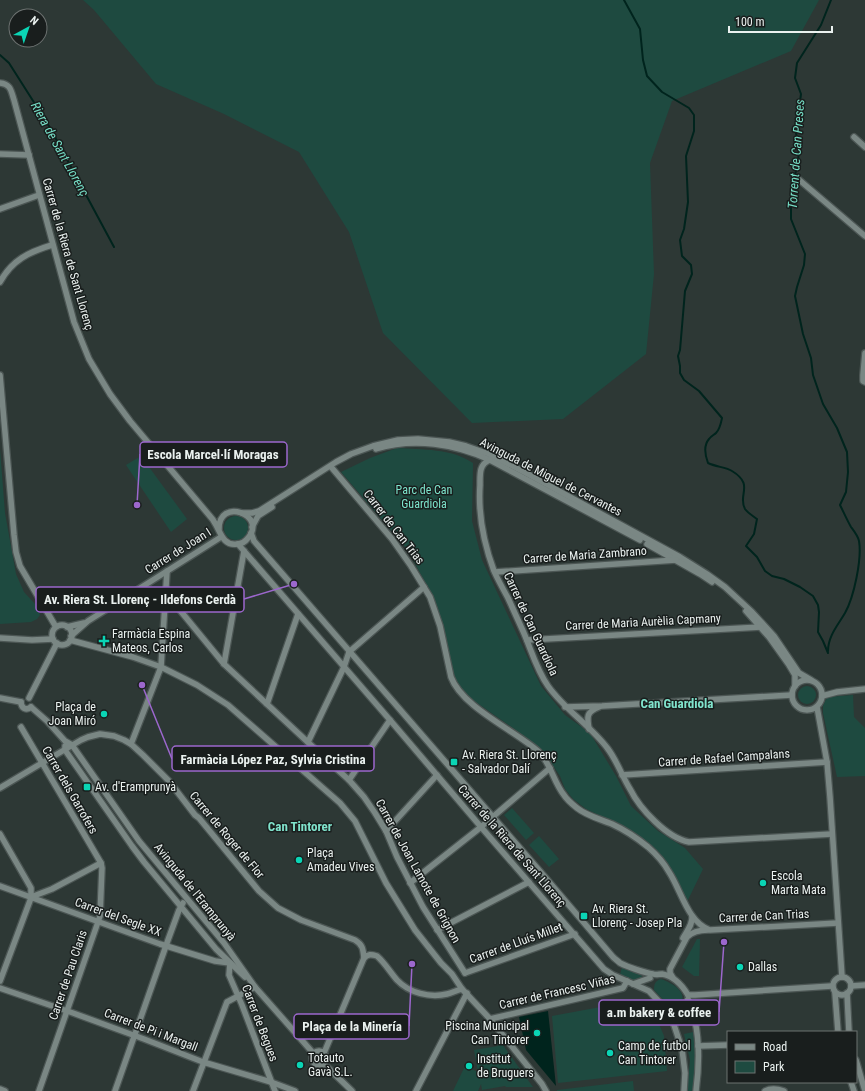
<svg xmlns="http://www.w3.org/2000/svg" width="865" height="1091" viewBox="0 0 865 1091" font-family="'Roboto Condensed',sans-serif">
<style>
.green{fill:#1e4a40}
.water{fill:#00241d}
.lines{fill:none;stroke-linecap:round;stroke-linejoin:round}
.stream{stroke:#00241d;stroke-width:2}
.street-casing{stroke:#4c5654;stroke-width:8}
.street{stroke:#7a8784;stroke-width:5.5}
.poi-dot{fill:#0ad5b5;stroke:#191e1d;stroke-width:1.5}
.labels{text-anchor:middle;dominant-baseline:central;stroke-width:3;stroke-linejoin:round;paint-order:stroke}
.street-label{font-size:12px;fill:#eaf1ef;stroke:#191e1d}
.park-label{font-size:12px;fill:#7de4cc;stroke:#191e1d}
.poi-label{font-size:12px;fill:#eaf1ef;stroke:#191e1d;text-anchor:start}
.water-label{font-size:13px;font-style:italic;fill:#75ddc5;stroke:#191e1d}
.neighbourhood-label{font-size:13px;font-weight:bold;fill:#80e3cc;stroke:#191e1d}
.leader{fill:none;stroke:#9c67cd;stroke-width:1.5}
.callout-dot{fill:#9c67cd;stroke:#191e1d;stroke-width:1.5}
.callout{fill:#191e1d;stroke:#9c67cd;stroke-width:1.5}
.callout-label{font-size:13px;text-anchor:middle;font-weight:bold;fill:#eaf1ef}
</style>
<rect width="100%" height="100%" fill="#2d3835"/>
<g class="green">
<polygon points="83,0 819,0 791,51 672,101 650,163 654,274 646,354 563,419 472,423 383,333 349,232 299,152 224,114 156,84 94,10"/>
<path d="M397 448C423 450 451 448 473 463L472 521 482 560 541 686 565 715 590 733 616 776 631 806 658 831 685 848 703 869 687 902 676 878 666 862 657 852 642 839 628 829 586 809 573 799 565 789 560 776 543 751 520 733 467 696 455 681 449 663 438 614 432 595 407 549 341 472 370 458Z"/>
<polygon points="0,449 5,513 16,574 24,592 35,604 40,615 37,619 31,622 0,624"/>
<polygon points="141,456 187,519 171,532 126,465"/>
<circle cx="236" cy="528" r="12"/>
<circle cx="807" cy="695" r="9"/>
<polygon points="853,695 854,717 865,728 865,776 837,777 823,713 823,706 827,697"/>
<polygon points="512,808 534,833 526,840 504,815"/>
<polygon points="539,836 559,859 549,867 529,845"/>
<polygon points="697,939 700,939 699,976 694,976 682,967"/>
<polygon points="622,967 640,973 642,976 641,980 637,982 620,975"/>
<path d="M661 979C672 983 689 992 680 1006L673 1008 668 1005 654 990C654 984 655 981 661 979Z"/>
<polygon points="622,1003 643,1004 656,1017 664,1036 667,1071 558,1083 552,1016"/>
<polygon points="693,1032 697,1061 694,1091 687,1091 690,1060 684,1034"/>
<polygon points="497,1037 533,1087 506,1087 505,1086 482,1090 481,1084 478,1091 453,1091 465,1066 478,1072 474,1050 498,1046"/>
<polygon points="633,1081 634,1091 557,1091 557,1090"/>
</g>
<polygon class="water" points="548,1011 556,1086 526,1050 519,1017"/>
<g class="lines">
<g class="stream">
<path d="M624 0 640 29 643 60 647 76 662 92 689 108 694 115V131L686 156 688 202 684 229 680 240 682 256 691 265 692 274 685 291 680 350 678 356 680 366V373L684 380 699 391 722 418C721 423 720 429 716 433 714 435 711 436 709 439 703 446 705 455 708 463 716 467 726 467 732 471 755 485 737 495 745 509 748 513 753 516 757 519L754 534 746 546 757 557 765 571 772 576 784 579 800 587 813 596 818 605 819 612 818 632 823 641 828 653"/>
<polyline points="0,55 9,63 49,126 114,247"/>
<path d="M828 651C828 636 838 625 845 613 854 597 862 559 859 541 858 536 854 531 851 527 847 520 844 513 840 505L846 492 848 472 847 452 837 428 823 404 813 375 811 358 803 334 795 296 797 287 804 265 805 254 791 219V193L798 162 799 149 796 133 801 94 795 78 797 63 821 25 831 0"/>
</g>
<defs>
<g id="street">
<path d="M0 83C11 84 11 91 14 100L70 307 74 322 89 359 110 394 130 421 209 515C212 518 214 521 216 525 221 534 224 546 237 544 241 544 245 542 248 538 268 515 218 496 219 530"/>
<polyline points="854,137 865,147"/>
<polyline points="0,154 29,155"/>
<polyline points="797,178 865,236"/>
<polyline points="0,209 39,195"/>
<path d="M0 282C12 260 29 252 52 245"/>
<polyline points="865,353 863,375 863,381 865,382"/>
<polyline points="0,375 14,535 16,552 20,566 56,627"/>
<path d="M376 449C414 437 455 444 490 460L640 540"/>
<path d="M490 460C479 464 480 474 480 485 478 514 484 544 494 571 498 580 503 589 508 598 513 609 518 620 523 631 531 649 536 669 548 686 565 710 591 726 608 749 617 761 622 776 630 789 640 809 667 838 689 842L832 834"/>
<path d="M332 468 392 539 411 566 430 597 440 626 451 677C462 707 514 730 538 751 551 763 553 781 564 795 567 800 572 804 577 808 587 816 600 819 612 824 625 830 637 838 648 847 656 854 664 863 669 872 681 890 688 923 710 930L838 923"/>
<polyline points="242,513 252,513 259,511 336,462 351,454 373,446 398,440 418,439 449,442 466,446 489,454 526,473 680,557 707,574 725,587 752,612 774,636 799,673 811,680"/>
<polyline points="252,527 258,516 272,507"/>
<path d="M251 533 254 541 545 877 613 957C615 959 618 961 620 963 628 967 645 973 653 974 656 975 659 974 662 974 674 976 682 985 688 995"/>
<polyline points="238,544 390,720 481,827 604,969 613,975 649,991 664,1007 672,1019 682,1049 685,1073 684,1091"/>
<polyline points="647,544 700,574 712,582"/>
<polyline points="495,572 676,560"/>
<polyline points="165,592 224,664 327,760 349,780 364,797 375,813 386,831 397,857 423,907 465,973"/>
<polyline points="746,611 769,637 789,665 795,675 795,686"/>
<circle cx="62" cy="635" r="10"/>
<polyline points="67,627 84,623"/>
<polyline points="71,636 88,621 221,537"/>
<polyline points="0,638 32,640 53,639"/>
<polyline points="70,640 133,657 161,667 197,685 228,705 340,803 355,821 386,883 415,930 441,963 452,974 462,989 490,1019 542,1084 546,1091"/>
<polyline points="527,640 761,627"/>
<polyline points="224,664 244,551"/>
<circle cx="807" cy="695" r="15"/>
<polyline points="822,696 837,692 865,689"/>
<polyline points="0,698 21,702"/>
<polyline points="29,698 57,643"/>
<path d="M21 702C21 708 26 711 31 707"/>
<polyline points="267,704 298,614"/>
<polyline points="31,707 47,721 65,741 72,745 139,841 224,943 255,987 314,1054"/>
<polyline points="565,707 602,706 792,695"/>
<polyline points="817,707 827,762 830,797 842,977"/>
<polyline points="21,727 101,863 102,868 100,916 98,922 39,1091"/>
<path d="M589 729C587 717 586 712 599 707"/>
<polyline points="308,742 344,667 349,652 424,587"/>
<polyline points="131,744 161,667 167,571"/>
<polyline points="65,746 65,750 132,846 144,862 216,949 245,977"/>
<polyline points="622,775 827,762"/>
<polyline points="349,780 390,720"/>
<path d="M0 788 42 763 81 740 88 737 100 734 114 736 124 740 131 744 143 755 169 781 195 815 199 818 259 891 278 908 301 920 355 940C363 945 363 949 364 958L324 1053"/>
<polyline points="386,831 437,775"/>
<polyline points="0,834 31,888 31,898 0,981"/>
<polyline points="410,883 481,827 550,768"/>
<polyline points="0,886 160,944 215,961 230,963"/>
<polyline points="31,897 52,889 101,863"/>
<polyline points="437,930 529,882"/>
<path d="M683 938C687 931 693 924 692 916"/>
<path d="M364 958C368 954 371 954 377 956 385 963 390 972 397 980 409 993 430 998 447 994 452 993 457 990 462 989"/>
<polyline points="230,963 229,975 242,1005 275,1091"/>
<polyline points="465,973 575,934"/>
<circle cx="842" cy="986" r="9"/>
<path d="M673 978 670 973V969L687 937C693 931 700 930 708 930"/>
<polyline points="633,984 650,978"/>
<polyline points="851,986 865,985"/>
<polyline points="0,988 73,1013 144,1039 203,1062 271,1082 295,1091"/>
<polyline points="835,993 838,1032"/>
<polyline points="847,993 849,1032"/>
<polyline points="688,995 695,995 832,986"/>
<path d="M688 1000C690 1007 694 1014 695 1021 700 1044 699 1068 696 1091"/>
<polyline points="665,1007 674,1011 680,1011 686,1005 688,999"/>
<polyline points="490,1019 623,988 627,981"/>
<polyline points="698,1046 728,1045"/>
<circle cx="319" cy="1058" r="7"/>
<polyline points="856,1060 865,1091"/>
<polyline points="324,1064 352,1091"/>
<polyline points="851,1082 854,1091"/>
<polyline points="0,1089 5,1091"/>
<polyline points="115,1091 168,940 179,910 183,903"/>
<polyline points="193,1091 227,1002 255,987"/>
<polyline points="416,1091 467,993"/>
<path d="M765 1091C771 1088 778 1089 784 1091"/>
</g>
</defs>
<use href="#street" class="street-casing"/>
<use href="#street" class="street"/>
</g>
<g class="poi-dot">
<path d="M102 635h4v4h4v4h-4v4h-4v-4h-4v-4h4z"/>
<circle cx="104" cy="714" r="4"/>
<rect x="450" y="758" width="8" height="8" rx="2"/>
<rect x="83" y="783" width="8" height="8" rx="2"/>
<circle cx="299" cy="860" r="4"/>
<circle cx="763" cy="883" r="4"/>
<rect x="580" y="912" width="8" height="8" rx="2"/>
<circle cx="740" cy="967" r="4"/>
<circle cx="537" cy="1033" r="4"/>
<circle cx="610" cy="1053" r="4"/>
<circle cx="300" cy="1065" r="4"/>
<circle cx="469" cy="1066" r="4"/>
</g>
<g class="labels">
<g class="street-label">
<text transform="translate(68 254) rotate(74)">Carrer de la Riera de Sant Llorenç</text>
<text transform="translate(551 477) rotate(27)">Avinguda de Miguel de Cervantes</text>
<text transform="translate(394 527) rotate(52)">Carrer de Can Trias</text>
<text transform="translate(178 551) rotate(-32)">Carrer de Joan I</text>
<text transform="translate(585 555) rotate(-4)">Carrer de Maria Zambrano</text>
<text transform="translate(643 622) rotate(-3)">Carrer de Maria Aurèlia Capmany</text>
<text transform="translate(531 624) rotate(65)">Carrer de Can Guardiola</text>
<text transform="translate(724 758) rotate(-4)">Carrer de Rafael Campalans</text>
<text transform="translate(70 790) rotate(60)">Carrer dels Garrofers</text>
<text transform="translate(227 835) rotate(50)">Carrer de Roger de Flor</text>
<text transform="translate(512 846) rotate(49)">Carrer de la Riera de Sant Llorenç</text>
<text transform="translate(418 871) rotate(61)">Carrer de Joan Lamote de Grignon</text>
<text transform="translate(195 892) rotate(51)">Avinguda de l'Eramprunyà</text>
<text transform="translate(764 916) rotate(-3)">Carrer de Can Trias</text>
<text transform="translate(118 917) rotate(20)">Carrer del Segle XX</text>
<text transform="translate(516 943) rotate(-20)">Carrer de Lluís Millet</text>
<text transform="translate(68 975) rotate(-71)">Carrer de Pau Claris</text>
<text transform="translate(557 992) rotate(-13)">Carrer de Francesc Viñas</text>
<text transform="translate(260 1023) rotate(69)">Carrer de Begues</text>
<text transform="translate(151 1030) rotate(21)">Carrer de Pi i Margall</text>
</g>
<g class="park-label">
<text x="424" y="490">Parc de Can<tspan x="424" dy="14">Guardiola</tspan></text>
</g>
<g class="poi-label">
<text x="112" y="634">Farmàcia Espina<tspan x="112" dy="14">Mateos, Carlos</tspan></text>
<text x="96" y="707" text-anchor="end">Plaça de<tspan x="96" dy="14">Joan Miró</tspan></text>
<text x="462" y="755">Av. Riera St. Llorenç<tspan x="462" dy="14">- Salvador Dalí</tspan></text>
<text x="95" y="787">Av. d'Eramprunyà</text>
<text x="307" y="853">Plaça<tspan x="307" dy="14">Amadeu Vives</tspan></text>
<text x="771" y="876">Escola<tspan x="771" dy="14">Marta Mata</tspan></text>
<text x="592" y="909">Av. Riera St.<tspan x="592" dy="14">Llorenç - Josep Pla</tspan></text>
<text x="748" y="967">Dallas</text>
<text x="529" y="1026" text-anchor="end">Piscina Municipal<tspan x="529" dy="14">Can Tintorer</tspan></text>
<text x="618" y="1046">Camp de futbol<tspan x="618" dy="14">Can Tintorer</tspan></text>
<text x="308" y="1058">Totauto<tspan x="308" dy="14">Gavà S.L.</tspan></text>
<text x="477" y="1059">Institut<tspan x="477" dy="14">de Bruguers</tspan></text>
</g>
<g class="water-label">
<text transform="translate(60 149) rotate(61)">Riera de Sant Llorenç</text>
<text transform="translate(796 154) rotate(-86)">Torrent de Can Preses</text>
</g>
<g class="neighbourhood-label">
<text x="677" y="703">Can Guardiola</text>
<text x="300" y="826">Can Tintorer</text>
</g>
</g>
<path class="leader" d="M137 505L140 454M294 584L244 599M142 685L172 759M724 942L719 1012M412 964L409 1026"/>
<g class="callout-dot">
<circle cx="137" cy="505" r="4"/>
<circle cx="294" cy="584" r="4"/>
<circle cx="142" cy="685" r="4"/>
<circle cx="724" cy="942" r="4"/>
<circle cx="412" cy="964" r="4"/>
</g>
<g class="callout">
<rect x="140" y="442" width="147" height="25" rx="4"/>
<rect x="36" y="587" width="208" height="25" rx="4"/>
<rect x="172" y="746" width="202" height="25" rx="4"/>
<rect x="599" y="1000" width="120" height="25" rx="4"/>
<rect x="294" y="1014" width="115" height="25" rx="4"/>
</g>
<g class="callout-label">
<text x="213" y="459">Escola Marcel·lí Moragas</text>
<text x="140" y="604">Av. Riera St. Llorenç - Ildefons Cerdà</text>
<text x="273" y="764">Farmàcia López Paz, Sylvia Cristina</text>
<text x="659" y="1017">a.m bakery &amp; coffee</text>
<text x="352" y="1031">Plaça de la Minería</text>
</g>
<rect x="727" y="1031" width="130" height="52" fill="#191e1d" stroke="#6d7271"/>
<rect x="735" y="1044" width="20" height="6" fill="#7a8784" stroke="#6d7271"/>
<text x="763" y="1051" font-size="12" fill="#eaf1ef">Road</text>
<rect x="735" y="1061" width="20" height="12" fill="#1e4a40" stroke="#6d7271"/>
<text x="763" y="1071" font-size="12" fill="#eaf1ef">Park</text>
<g transform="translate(28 28) rotate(40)"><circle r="19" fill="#191e1d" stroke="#6d7271"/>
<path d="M0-3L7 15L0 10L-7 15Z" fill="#0ad5b5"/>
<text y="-6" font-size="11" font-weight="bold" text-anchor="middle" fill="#eaf1ef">N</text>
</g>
<path d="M729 26v6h103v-6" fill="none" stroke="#eaf1ef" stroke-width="2"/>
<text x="735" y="26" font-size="12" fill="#eaf1ef" stroke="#191e1d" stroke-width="3" paint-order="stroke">100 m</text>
</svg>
